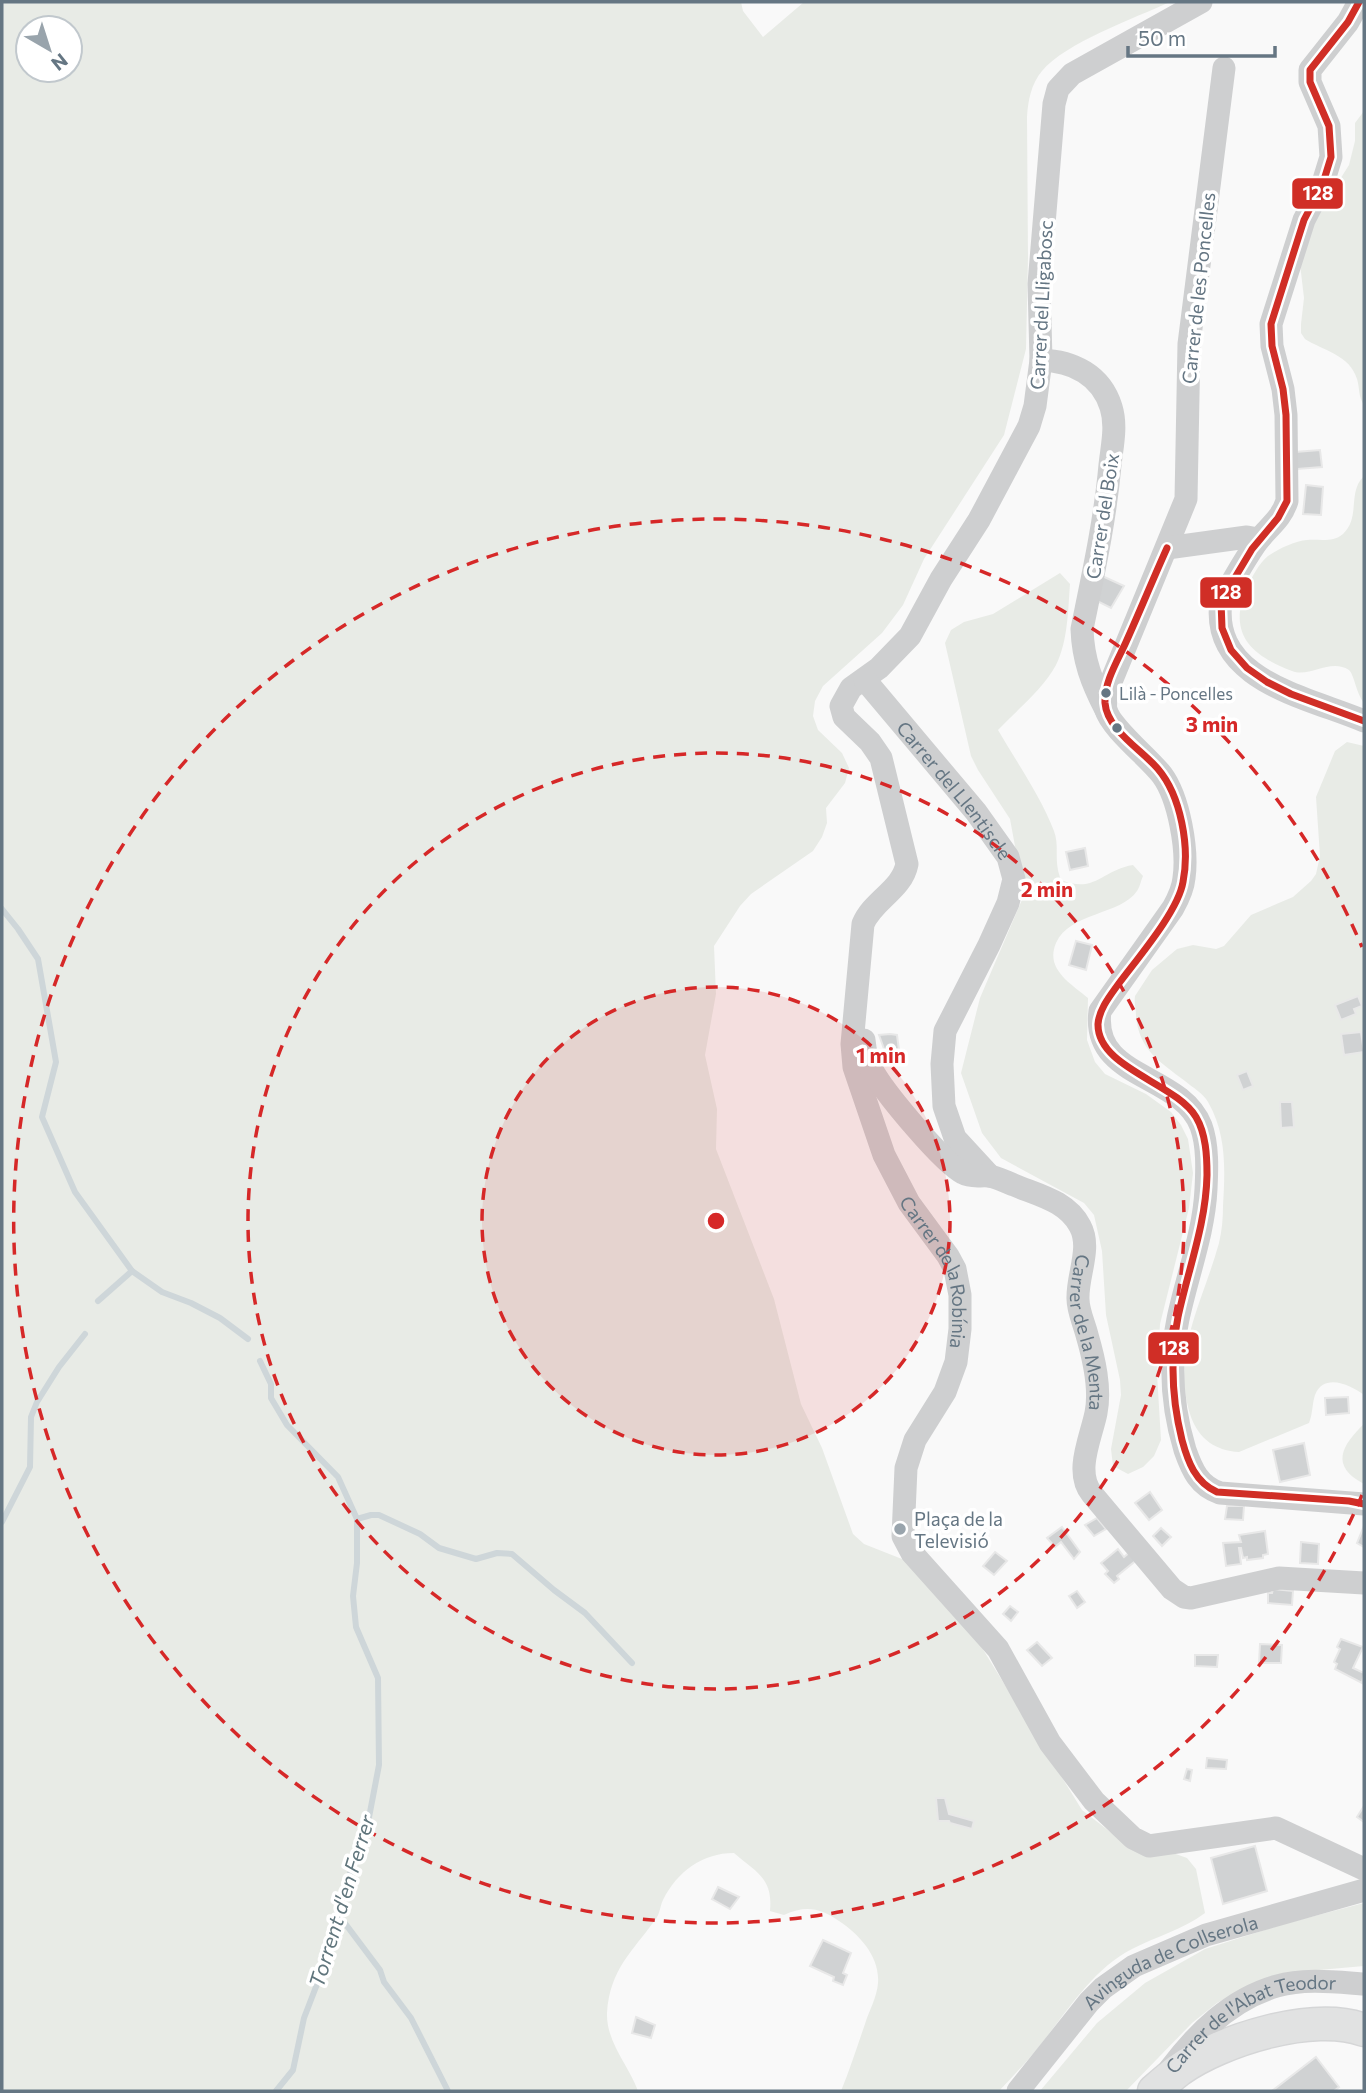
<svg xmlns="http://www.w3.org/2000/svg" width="1366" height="2093" viewBox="0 0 1366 2093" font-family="Commissioner,sans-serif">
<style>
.green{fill:#e8ebe6;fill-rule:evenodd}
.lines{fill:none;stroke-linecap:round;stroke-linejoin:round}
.stream{stroke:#ced6d9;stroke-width:6}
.building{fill:#d0d2d3;stroke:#e8e8e8;stroke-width:2}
.secondary-casing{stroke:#d5d6d7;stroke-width:35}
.street{stroke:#cecfd0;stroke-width:23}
.secondary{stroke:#e1e2e2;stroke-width:32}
.bus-1-casing{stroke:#fff;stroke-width:12}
.bus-1{stroke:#d02e26;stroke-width:7}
.ring{fill:none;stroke:#d62828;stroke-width:3.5;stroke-dasharray:12 9}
.bus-dot{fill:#657683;stroke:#fff;stroke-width:2.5}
.poi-dot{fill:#99a4ac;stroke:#fff;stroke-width:2.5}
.labels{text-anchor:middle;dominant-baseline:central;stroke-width:7;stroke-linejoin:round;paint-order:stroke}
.bus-label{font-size:17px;fill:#657683;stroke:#fff;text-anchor:start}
.street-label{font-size:19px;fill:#657683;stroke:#fff}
.poi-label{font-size:19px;fill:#657683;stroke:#fff;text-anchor:start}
.water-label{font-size:21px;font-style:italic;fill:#60757c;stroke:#fff}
.centre{fill:#d62828;stroke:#fff;stroke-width:3.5}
.ring-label{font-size:21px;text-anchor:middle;font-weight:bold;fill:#d62828;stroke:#fff;stroke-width:7;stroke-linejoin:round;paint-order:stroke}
.line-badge{stroke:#fff;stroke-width:2.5}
.badge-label{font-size:19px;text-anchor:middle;font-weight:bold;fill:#fff}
</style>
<rect width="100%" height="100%" fill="#f9f9f9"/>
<g class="green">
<path d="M2 2H741L743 11 763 37 804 2H1170C1135 18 1065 43 1042 71 1031 84 1028 101 1027 117L1028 257 1026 349 1004 435 924 559 903 605 882 633 823 686 815 701 813 716 818 730 842 753 849 768 845 783 826 808 827 823 822 837 813 851 751 894 740 906 714 946 716 994 705 1055 717 1109 716 1149 774 1299 801 1404 822 1448 853 1534 864 1544 907 1561 979 1643 1082 1810 1131 1848 1173 1853 1187 1858 1196 1869 1205 1913C1182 1930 1157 1936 1132 1949 1089 1971 1063 2019 1032 2055 1022 2067 1010 2079 999 2091H841C850 2069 857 2047 865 2024 869 2011 877 1997 878 1983 880 1957 860 1935 839 1921 820 1908 806 1905 784 1915L770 1911C773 1878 757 1873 734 1853 702 1853 677 1872 663 1900 660 1906 660 1914 655 1920 632 1952 610 1969 607 2013 606 2042 629 2066 638 2091H2ZM28 28H70V70H28Z"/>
<path d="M1364 111V405C1358 396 1360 389 1357 379 1350 355 1324 351 1305 339L1301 333V324L1304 298 1300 264 1317 216 1349 165 1355 141V123Z"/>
<path d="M1364 476V703C1356 693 1354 674 1349 670 1330 658 1310 678 1292 671 1250 655 1227 633 1247 587 1252 577 1259 563 1268 556 1278 549 1295 541 1307 540 1320 539 1332 543 1343 534 1361 517 1347 492 1364 476Z"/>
<path d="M1060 573 1070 584C1068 610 1068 641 1056 665 1043 689 1017 710 998 730 1017 763 1040 795 1054 831 1060 847 1053 860 1061 880 1095 894 1102 870 1133 865L1143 876C1141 880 1140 887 1137 891 1121 915 1070 912 1056 943 1045 969 1070 983 1088 998L1087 1040 1095 1062 1105 1074 1146 1094 1171 1112 1181 1125 1188 1139 1193 1173 1189 1208 1160 1324 1157 1374 1161 1440 1154 1456 1143 1467 1128 1474 1113 1466 1111 1449 1121 1395 1120 1380 1106 1315 1102 1251 1094 1215 1084 1203 1001 1158 982 1133 961 1073 980 998 1024 895 1010 819 978 770 971 756 945 643 951 630 964 622 993 614Z"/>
<path d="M1347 742 1364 746V1395C1351 1385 1324 1372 1315 1395 1312 1404 1313 1413 1309 1423L1239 1452C1216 1451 1199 1439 1191 1417 1170 1354 1203 1302 1219 1243 1222 1230 1223 1218 1223 1206 1225 1170 1227 1135 1208 1102 1203 1093 1193 1088 1185 1081 1160 1062 1139 1050 1136 1016 1136 1009 1134 1003 1135 996L1152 970 1177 949 1193 945 1216 949 1224 946 1251 915 1293 897 1311 881 1316 874 1320 856 1316 797 1335 751Z"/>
<path d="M1364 1424V1484C1330 1466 1341 1446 1364 1424Z"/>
<polygon points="1364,1903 1364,1966 1308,1971 1231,1995 1217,2003 1192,2023 1126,2091 1040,2091 1097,2023 1145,1983 1205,1949 1284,1924"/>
</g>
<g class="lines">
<g class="stream">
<polyline points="2,909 18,929 38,959 56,1062 42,1117 75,1192 132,1271 162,1292 191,1303 220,1318 248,1339"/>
<polyline points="98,1301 132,1271"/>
<polyline points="260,1361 271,1384 271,1398 287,1425 338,1477 357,1519 357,1563 353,1596 356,1627 378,1678 379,1765 366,1833 347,1881 329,1953 304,2018 293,2070 276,2091"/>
<polyline points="357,1519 371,1515 379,1515 420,1534 439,1548 476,1559 497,1553 512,1554 554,1590 585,1613 632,1663"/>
<polyline points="2,1522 30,1467 31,1417 37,1402 59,1367 85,1334"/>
<polyline points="338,1914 380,1970 384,1982 411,2018 448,2091"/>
</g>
</g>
<g class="building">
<polygon points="1320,450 1322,467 1297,469 1295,452"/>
<polygon points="1306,485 1323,487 1321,515 1303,514"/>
<polygon points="1100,575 1124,586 1111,608 1095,600"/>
<polygon points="1085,848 1088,866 1070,870 1066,852"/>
<polygon points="1076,941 1092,945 1086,970 1069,965"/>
<polygon points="1358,996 1362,1006 1354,1009 1356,1014 1341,1020 1335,1005"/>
<polygon points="1361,1032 1364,1052 1344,1055 1341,1034"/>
<polygon points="890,1034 897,1035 900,1058 888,1060 879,1035"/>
<polygon points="1247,1071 1253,1086 1243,1090 1237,1075"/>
<polygon points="1280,1102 1292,1102 1294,1127 1281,1128"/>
<polygon points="1348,1397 1349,1413 1326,1415 1325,1398"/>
<polygon points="1304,1443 1310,1475 1280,1482 1273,1450"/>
<polygon points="1150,1492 1162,1510 1149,1520 1135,1503"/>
<polygon points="1227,1506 1244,1506 1243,1520 1225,1519"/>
<polygon points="1097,1518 1106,1529 1094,1536 1085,1525"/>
<polygon points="1364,1526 1364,1547 1357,1543"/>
<polygon points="1062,1527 1080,1552 1074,1559 1061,1542 1055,1547 1047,1538"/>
<polygon points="1161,1528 1171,1537 1162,1546 1153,1536"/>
<polygon points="1265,1531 1268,1554 1263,1555 1263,1558 1247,1560 1247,1557 1243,1558 1241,1548 1239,1548 1241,1564 1226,1566 1223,1543 1241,1542 1239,1535"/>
<polygon points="1301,1542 1319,1544 1318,1564 1300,1563"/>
<polygon points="1118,1549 1124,1557 1130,1552 1139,1558 1117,1576 1119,1579 1114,1583 1105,1574 1108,1571 1101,1563"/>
<polygon points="995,1552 1007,1561 994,1575 983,1566"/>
<polygon points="1273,1589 1293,1591 1292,1605 1268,1603 1268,1593 1272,1593"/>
<polygon points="1077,1591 1085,1602 1077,1608 1069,1596"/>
<polygon points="1010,1606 1018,1612 1011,1621 1003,1614"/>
<polygon points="1341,1639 1363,1647 1353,1668 1364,1673 1362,1683 1335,1669 1337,1664 1334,1662 1340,1649 1337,1647"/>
<polygon points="1037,1642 1052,1658 1042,1666 1027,1650"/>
<polygon points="1260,1644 1282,1645 1281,1663 1259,1663"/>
<polygon points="1195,1655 1218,1655 1217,1667 1195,1666"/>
<polygon points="1207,1758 1227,1760 1226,1769 1206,1768"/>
<polygon points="1187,1769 1192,1770 1190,1781 1184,1779"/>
<polygon points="936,1798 945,1798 949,1814 974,1821 972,1829 950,1823 949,1821 938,1821"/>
<polygon points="1364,1806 1364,1822 1357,1817"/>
<polygon points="1255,1846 1267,1891 1223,1904 1211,1858"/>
<polygon points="718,1887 739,1897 730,1909 712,1899"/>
<polygon points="823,1940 851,1953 843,1973 847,1975 843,1985 833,1981 834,1977 810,1966"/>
<polygon points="636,2017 655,2025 651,2038 632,2033"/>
<polygon points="1316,2057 1339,2087 1334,2091 1272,2091"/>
</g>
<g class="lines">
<defs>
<path id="secondary" d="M1154 2091C1162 2084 1170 2077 1179 2070 1221 2040 1314 2011 1364 2030"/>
</defs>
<use href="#secondary" class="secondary-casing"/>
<g class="street">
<path id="s1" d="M1201 2 1072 74 1058 89 1054 104 1039 284 1041 360 1035 406 1029 426 979 520 941 579 910 636 879 668 851 688 841 706 844 717 870 742 881 758 907 864C902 890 873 900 863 924L852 1044 854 1067 884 1155 909 1203 948 1256 955 1269 960 1295V1329L956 1362 945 1392 915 1440 906 1468 903 1536 912 1553 998 1649 1050 1743 1094 1801 1133 1838 1149 1846 1276 1828 1364 1869"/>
<path d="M1359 2 1348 22 1310 70V82L1329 126 1331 157 1323 183 1304 220 1271 324 1272 346 1283 389 1286 415 1287 501C1281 520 1268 527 1257 542 1244 560 1233 581 1221 601 1210 681 1308 697 1364 721"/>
<path d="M1224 68 1189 344 1186 499 1106 694C1106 698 1105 706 1106 710 1111 728 1149 758 1162 775 1179 798 1188 850 1184 878 1183 889 1178 899 1173 908L1100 1011C1091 1080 1180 1072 1201 1126 1208 1145 1207 1170 1206 1189 1204 1233 1187 1276 1178 1319 1169 1363 1172 1407 1185 1450 1192 1470 1199 1486 1220 1493L1364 1504"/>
<path d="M1041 360C1073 361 1101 375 1111 407 1117 426 1112 446 1110 465 1105 521 1093 575 1082 629 1083 660 1092 683 1106 710"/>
<polyline points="1167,548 1247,537 1258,539"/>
<path id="s2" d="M865 680 976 812 1008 857 1014 879 1008 903 989 945 945 1031 942 1064 944 1106 955 1138 990 1176"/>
<path id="s3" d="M864 1040C865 1052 868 1064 875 1075 888 1096 942 1162 963 1173 972 1178 980 1175 989 1176 997 1177 1006 1182 1014 1185 1038 1195 1067 1201 1080 1226 1092 1248 1077 1275 1078 1299 1078 1311 1084 1323 1087 1335 1094 1359 1101 1388 1096 1413 1091 1438 1074 1472 1092 1494L1172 1589 1184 1597 1191 1598 1279 1578 1364 1583"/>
<path id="s4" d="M1170 2069C1197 2033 1231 1999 1277 1986 1304 1978 1336 1982 1364 1984"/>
<path id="s5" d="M1018 2091 1089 2002 1103 1988 1134 1966 1206 1935 1364 1890"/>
</g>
<use href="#secondary" class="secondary"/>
<defs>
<g id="bus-1">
<polyline points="1359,2 1348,22 1310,70 1310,82 1329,126 1331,157 1323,183 1304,220 1271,324 1272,346 1283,389 1286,415 1287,501 1278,518 1252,549 1221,601 1222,628 1231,650 1247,668 1267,682 1291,694 1364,721"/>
<path d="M1167 548C1153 579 1140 611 1126 642 1118 660 1104 682 1105 703 1107 730 1142 750 1158 769 1181 796 1190 847 1183 882 1178 912 1136 960 1117 986 1109 997 1099 1010 1098 1024 1097 1068 1176 1083 1196 1117 1206 1134 1207 1156 1207 1175 1206 1224 1188 1270 1178 1317 1170 1358 1172 1400 1182 1440 1188 1462 1195 1482 1217 1492L1349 1501 1364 1504"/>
</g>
</defs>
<use href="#bus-1" class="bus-1-casing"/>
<use href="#bus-1" class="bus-1"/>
</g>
<circle cx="716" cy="1221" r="234" fill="#d62828" fill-opacity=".12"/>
<g class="ring">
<circle cx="716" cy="1221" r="234"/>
<circle cx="716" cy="1221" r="468"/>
<path d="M1362 1495A702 702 0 1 1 1362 947"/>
</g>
<g class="bus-dot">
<circle cx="1106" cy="693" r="6"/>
<circle cx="1117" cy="728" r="6"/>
</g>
<circle class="poi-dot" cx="900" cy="1529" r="7"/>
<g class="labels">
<g class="bus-label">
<text x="1119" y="693">Lilà - Poncelles</text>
</g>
<g class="street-label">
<text transform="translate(1198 288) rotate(-84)">Carrer de les Poncelles</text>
<text transform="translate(1041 305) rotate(-87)">Carrer del Lligabosc</text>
<text transform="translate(1102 516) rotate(-81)">Carrer del Boix</text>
<text stroke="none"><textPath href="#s2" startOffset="142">Carrer del Llentiscle</textPath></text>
<text stroke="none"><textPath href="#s1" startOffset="1468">Carrer de la Robínia</textPath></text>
<text stroke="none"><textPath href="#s3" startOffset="411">Carrer de la Menta</textPath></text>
<text stroke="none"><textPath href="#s5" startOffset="206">Avinguda de Collserola</textPath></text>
<text stroke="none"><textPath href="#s4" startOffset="98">Carrer de l'Abat Teodor</textPath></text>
</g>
<g class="poi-label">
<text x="914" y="1518">Plaça de la<tspan x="914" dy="22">Televisió</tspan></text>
</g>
<g class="water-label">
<text transform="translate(341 1901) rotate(-73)">Torrent d'en Ferrer</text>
</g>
</g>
<circle cx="716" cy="1221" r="10" class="centre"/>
<g class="ring-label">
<text x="1212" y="732">3 min</text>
<text x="1047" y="897">2 min</text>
<text x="881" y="1063">1 min</text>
</g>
<g class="line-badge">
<rect x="1291" y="177" width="53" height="33" rx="7" fill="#d02e26"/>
<rect x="1199" y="576" width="54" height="33" rx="7" fill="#d02e26"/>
<rect x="1147" y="1331" width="53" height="34" rx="7" fill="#d02e26"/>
</g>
<g class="badge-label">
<text x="1318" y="200">128</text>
<text x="1226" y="599">128</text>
<text x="1174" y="1355">128</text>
</g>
<rect width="1366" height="2093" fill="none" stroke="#657683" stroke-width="7"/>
<g transform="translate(49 49) rotate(141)"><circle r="33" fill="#ffffff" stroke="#c1c8cd" stroke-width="2"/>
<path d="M0-5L12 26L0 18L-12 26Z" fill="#99a4ac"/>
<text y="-10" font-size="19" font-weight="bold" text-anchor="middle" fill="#657683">N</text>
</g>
<path d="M1128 46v10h147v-10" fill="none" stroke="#657683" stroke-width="3.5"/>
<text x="1138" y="46" font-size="21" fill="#657683" stroke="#ffffff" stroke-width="5" paint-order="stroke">50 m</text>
</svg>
